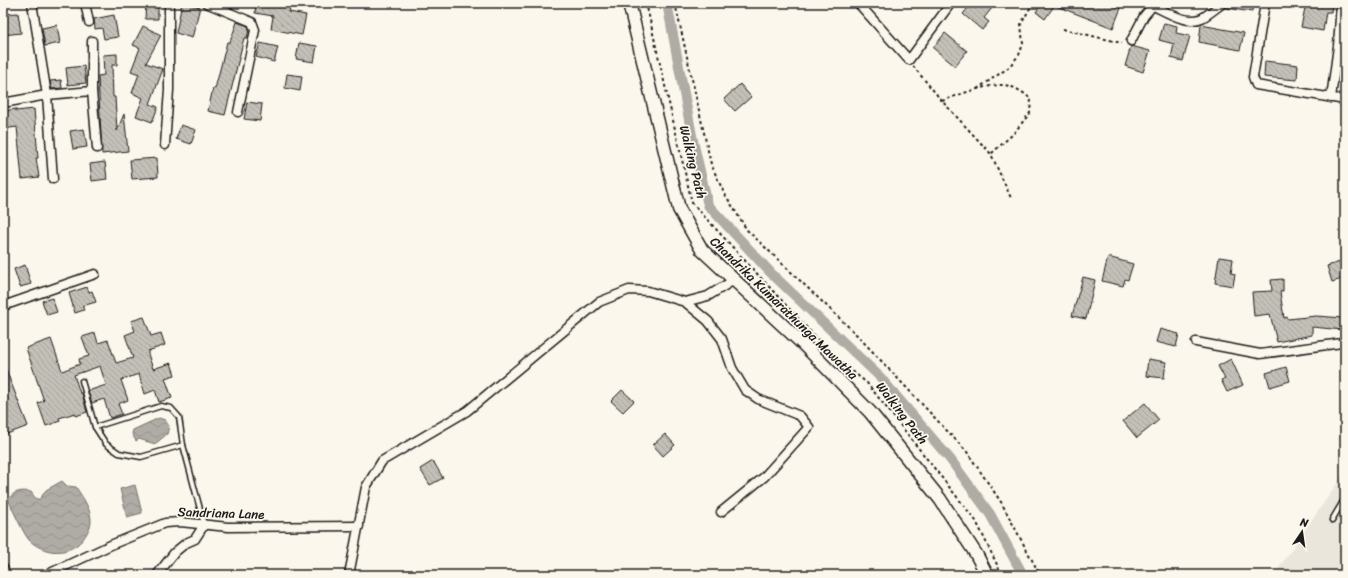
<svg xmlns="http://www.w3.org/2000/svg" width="1348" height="578" viewBox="0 0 1348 578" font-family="Sriracha,sans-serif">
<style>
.built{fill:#eae6dc}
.water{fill:url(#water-waves);stroke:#74726e}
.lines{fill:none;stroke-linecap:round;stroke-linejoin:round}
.canal{stroke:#afaca5;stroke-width:10}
.building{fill:url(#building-back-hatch);stroke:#1c1c1c}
.service-casing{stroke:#1c1c1c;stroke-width:7}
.minor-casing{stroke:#1c1c1c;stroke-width:11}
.secondary-casing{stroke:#1c1c1c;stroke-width:15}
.path{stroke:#1c1c1c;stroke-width:2;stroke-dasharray:3 3;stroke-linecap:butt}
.service{stroke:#fbf7ec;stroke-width:4}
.minor{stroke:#fbf7ec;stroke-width:8}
.secondary{stroke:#fbf7ec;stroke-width:12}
.labels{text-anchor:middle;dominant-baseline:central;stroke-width:3.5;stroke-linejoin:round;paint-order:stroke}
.street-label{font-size:13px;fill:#1c1c1c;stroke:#fbf7ec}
</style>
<defs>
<pattern id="water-waves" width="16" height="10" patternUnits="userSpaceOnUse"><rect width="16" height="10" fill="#afaca5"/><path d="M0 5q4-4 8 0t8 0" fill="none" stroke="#96938d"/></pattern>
<pattern id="building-back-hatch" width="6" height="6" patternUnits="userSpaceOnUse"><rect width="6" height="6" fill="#c3c0b8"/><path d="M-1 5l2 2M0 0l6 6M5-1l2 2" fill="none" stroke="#a7a49e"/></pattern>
</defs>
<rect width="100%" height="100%" fill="#fbf7ec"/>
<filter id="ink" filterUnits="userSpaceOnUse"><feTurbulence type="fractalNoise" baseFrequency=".025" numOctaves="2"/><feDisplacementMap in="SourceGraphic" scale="8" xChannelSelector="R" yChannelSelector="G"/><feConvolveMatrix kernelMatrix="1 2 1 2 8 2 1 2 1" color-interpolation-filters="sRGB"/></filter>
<g filter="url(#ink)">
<polygon class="built" points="1345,472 1345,575 1274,575"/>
<g class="water">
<polygon points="159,418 165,420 169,426 167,434 155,444 139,439 136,441 132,434 133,430"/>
<path d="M62 481 67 486 76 487C82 497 92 509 91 523 91 525 89 529 88 531 77 555 48 558 29 540 23 533 12 508 8 499 15 491 21 490 31 492L36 499H40L46 490Z"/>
<polygon points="135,485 142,513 127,517 120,489"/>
</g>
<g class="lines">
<polyline class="canal" points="667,3 693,141 708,205 771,273 879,376 950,459 990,514 1023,575"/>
</g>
<g class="building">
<polygon points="146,3 158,3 158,19 145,19"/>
<polygon points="182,3 200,7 192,38 176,33"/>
<polygon points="256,3 291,3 289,12 306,15 302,35 271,29 273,16 255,13"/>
<polygon points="972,3 996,3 984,18 989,22 982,30 963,14"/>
<polygon points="1042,3 1108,3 1121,8 1113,28 1051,4 1054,6 1045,19 1036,12"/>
<polygon points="1228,3 1253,3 1252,12 1226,8"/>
<polygon points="1306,3 1332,4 1331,12 1326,12 1323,31 1301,27"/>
<polygon points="18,13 21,33 3,35 3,14"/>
<polygon points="114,15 118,37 104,39 102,28 95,29 94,19"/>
<polygon points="237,22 248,26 249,30 247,38 244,38 225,115 208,111 213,88 215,89 227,42 230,42"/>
<polygon points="1164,23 1177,26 1176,33 1190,36 1183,61 1171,58 1174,44 1159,40"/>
<polygon points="57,25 60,43 45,46 42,28"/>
<polygon points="1201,25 1244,33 1240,50 1199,42"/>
<polygon points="143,26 161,35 146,63 163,69 150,104 158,107 152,122 136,116 143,98 132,93 139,74 131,71 140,48 133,45"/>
<polygon points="945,33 967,51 955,66 933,48"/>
<polygon points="260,43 278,47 274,62 256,57"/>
<polygon points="299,43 317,46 314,62 296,59"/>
<polygon points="1131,46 1150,51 1143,72 1125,66"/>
<polygon points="117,54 117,65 112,65 113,97 115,97 117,131 124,114 128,151 102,154 98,76 104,75 103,55"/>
<polygon points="1265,61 1298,65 1297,80 1264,77"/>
<polygon points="84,66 86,83 68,85 66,68"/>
<polygon points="287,74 302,76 300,91 285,88"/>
<polygon points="61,80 62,88 52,89 50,81"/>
<polygon points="740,84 751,97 735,111 724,99"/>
<polygon points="247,102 262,104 260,121 244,119"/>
<polygon points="16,109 16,111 34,109 38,158 36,158 39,177 22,179 17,127 3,129 3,111"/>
<polygon points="181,125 196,130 191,144 176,139"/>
<polygon points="84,129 87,147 73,149 70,131"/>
<polygon points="157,158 158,177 132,179 130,160"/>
<polygon points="105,162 107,179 92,181 90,164"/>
<polygon points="1108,257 1133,264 1128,280 1125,279 1123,286 1102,281"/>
<polygon points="1219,257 1233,259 1231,273 1235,274 1233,286 1215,283"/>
<polygon points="1340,262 1345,278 1332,282 1327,266"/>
<polygon points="25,265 31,284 20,287 14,269"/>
<polygon points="1083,277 1095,280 1086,319 1072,316"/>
<polygon points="1283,279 1283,291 1280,292 1284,318 1287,317 1288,319 1316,316 1344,318 1343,330 1312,327 1312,335 1277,342 1270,314 1254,316 1252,292 1272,291 1271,280"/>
<polygon points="87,287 89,292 92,291 96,302 82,306 84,310 75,313 69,293"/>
<polygon points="52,298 57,312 47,315 42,301"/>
<polygon points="144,317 151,336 161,333 165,345 148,351 148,354 153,369 171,363 175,375 165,378 172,398 159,402 155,390 145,394 139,374 121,380 128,400 118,404 122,414 110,418 104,399 92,403 88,391 106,385 100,366 74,375 80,393 82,393 87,412 76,416 75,413 59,418 60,421 46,426 38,403 44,401 26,348 51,339 62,371 80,364 79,359 89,356 82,337 95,333 98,343 108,340 116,363 133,358 125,335 135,331 131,321"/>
<polygon points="1160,329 1179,334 1176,347 1156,342"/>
<polygon points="1148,359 1166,362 1164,378 1146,376"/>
<polygon points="1231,359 1243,385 1227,392 1221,380 1225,379 1218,366"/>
<polygon points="3,362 28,426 7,434 3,424"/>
<polygon points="1286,367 1290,381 1270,387 1266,373"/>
<polygon points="622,390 634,401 623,412 611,401"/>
<polygon points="1145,403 1159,420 1137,438 1123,421"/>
<polygon points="665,434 675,445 663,456 653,445"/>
<polygon points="433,461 443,478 430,485 420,469"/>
</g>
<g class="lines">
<defs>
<g id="service">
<polyline points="82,381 95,427 106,444 119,453 141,457 183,445"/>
<polyline points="95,427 161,406 171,408 179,417 183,445 204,524"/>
<polyline points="1332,520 1345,498"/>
</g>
<g id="minor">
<polyline points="32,3 47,95 53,179"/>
<polyline points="85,3 89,22"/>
<polyline points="206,3 252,22 255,30 238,112"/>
<polyline points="858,3 909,60 951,3"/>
<path d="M1147 3C1163 9 1185 26 1202 18 1209 14 1216 8 1223 3"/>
<polyline points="1265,3 1253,77 1256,85 1345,100"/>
<polyline points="92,41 92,91"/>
<polyline points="1131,41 1144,16 1155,3"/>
<polyline points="1331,98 1338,46 1341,3"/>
<polyline points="3,103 47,95 92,91 97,148"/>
<polyline points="165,145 169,90 169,3"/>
<polyline points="685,302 708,296 734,280"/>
<polyline points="3,306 95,274"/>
<polyline points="1196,342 1260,354 1342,343 1345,341"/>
<polyline points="3,567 6,575"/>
<polyline points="46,575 113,544 165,523 180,522 228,527 359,526"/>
<polyline points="157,575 175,552 186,543 195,539 204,525"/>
<polyline points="349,575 366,487 382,461 467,411 599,302 629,290 648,291 685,302 708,321 722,339 732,368 745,390 758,399 800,416 809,427 764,477 721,512"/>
</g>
<polyline id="secondary" points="629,3 679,209 702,250 803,344 870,412 940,499 976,554 987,575"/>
</defs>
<use href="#service" class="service-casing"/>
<use href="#minor" class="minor-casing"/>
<use href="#secondary" class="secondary-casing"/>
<g class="path">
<polyline points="646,3 692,203 830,353 867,383 976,521 1002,575"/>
<polyline points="675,3 711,164 723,191 747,230 855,333 967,452 1001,502 1040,575"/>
<polyline points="1063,29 1122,43"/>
<polyline points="913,66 942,101 991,154 1011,198"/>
<polyline points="977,89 1008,68 1019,55 1023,44 1021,24 1033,3"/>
<path d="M942 101C958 95 987 84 1003 85 1014 86 1023 92 1031 99L1030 113 1013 134 991 154"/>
</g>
<use href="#service" class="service"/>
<use href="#minor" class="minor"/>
<use href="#secondary" class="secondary"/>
</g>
</g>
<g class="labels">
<g class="street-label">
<text transform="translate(693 162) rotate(76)">Walking Path</text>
<text transform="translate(784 308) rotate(44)">Chandrika Kumarathunga Mawatha</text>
<text transform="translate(902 413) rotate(52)">Walking Path</text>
<text transform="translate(221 513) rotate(2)">Sandriana Lane</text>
</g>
</g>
<rect width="1348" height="578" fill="none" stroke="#fbf7ec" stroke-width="16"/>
<rect x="8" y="8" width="1332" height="562" fill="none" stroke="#1c1c1c" stroke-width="1.5" filter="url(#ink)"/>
<g transform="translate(1302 532) rotate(13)" stroke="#fbf7ec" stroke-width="3" paint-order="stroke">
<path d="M0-3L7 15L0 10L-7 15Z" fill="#1c1c1c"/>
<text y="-6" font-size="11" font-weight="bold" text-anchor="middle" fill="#1c1c1c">N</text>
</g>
</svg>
